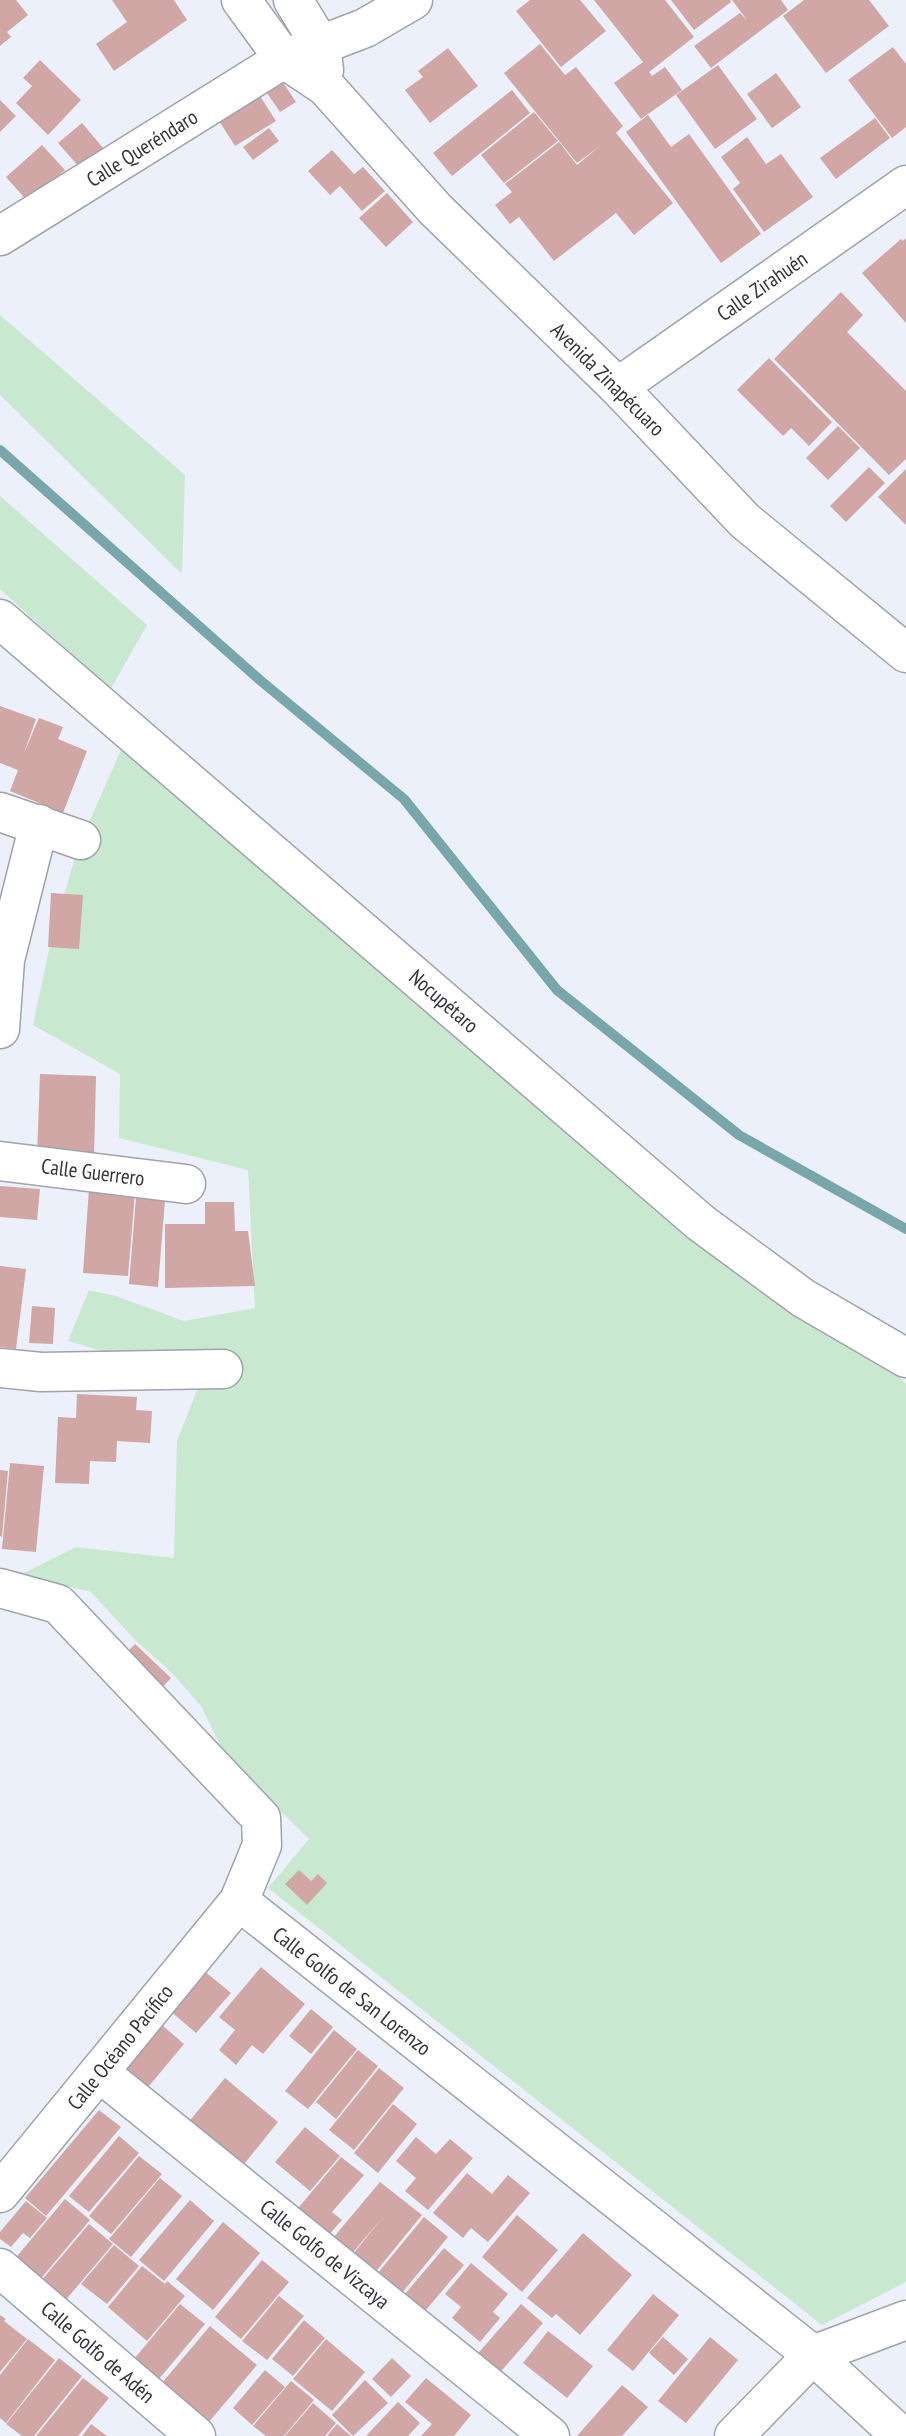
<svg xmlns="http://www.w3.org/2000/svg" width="906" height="2436" viewBox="0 0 906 2436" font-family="'PT Sans Narrow',sans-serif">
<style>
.green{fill:#c8e9cf}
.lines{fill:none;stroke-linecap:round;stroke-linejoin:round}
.stream{stroke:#79a6ab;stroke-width:10}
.building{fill:#d0a7a5}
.minor-casing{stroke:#9ea3ac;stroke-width:41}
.minor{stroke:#fff;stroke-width:38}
.labels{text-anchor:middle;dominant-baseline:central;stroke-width:7;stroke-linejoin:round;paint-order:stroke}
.street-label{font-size:21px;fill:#333539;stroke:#fefefe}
</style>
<rect width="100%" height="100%" fill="#ecf0fa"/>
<g class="green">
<polygon points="0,315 185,475 182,574 0,395"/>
<polygon points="0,496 147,625 110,690 0,589"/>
<polygon points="121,750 721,1262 814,1325 883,1362 906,1384 906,2282 822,2325 268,1888 309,1839 227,1759 201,1706 171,1672 136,1641 91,1592 20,1575 76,1547 174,1558 177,1441 201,1380 68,1341 89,1290 116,1296 184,1321 255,1308 248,1170 119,1138 120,1074 33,1025 50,945 78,847"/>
</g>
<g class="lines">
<polyline class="stream" points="0,450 261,681 404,799 557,990 739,1135 906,1229"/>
</g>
<g class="building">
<polygon points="0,0 16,0 28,15 7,32 11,37 0,46"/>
<polygon points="112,0 174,0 187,20 114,71 96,44 127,22"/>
<polygon points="530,0 580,0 606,31 561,67 516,11"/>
<polygon points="594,0 665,0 694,37 649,72 652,76 665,67 682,90 641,119 614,83 643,62"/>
<polygon points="671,0 730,0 731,2 694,30"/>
<polygon points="732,0 781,0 788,10 711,68 694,46 740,13 747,20"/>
<polygon points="804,0 869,0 889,26 826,73 783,16"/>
<polygon points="540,44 565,75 576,67 623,126 616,133 673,203 634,235 616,213 554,261 519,217 510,224 495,205 512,192 505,184 559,142 577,165 600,146 577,163 504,73"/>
<polygon points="893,47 906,64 906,127 892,138 848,80"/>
<polygon points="448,48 478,86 430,123 405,90 423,77 418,71"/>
<polygon points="40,60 81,100 48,135 16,103 32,86 23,78"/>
<polygon points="718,65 757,119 715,149 676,95"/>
<polygon points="276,72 296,102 280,112 260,83"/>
<polygon points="776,73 801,107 772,128 747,94"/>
<polygon points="255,88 276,121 235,146 214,113"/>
<polygon points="512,90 530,113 452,176 433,153"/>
<polygon points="0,100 16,116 0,132"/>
<polygon points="534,112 558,141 504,183 481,155"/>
<polygon points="648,115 671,147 689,134 761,234 721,263 626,132"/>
<polygon points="875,118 890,138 836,179 820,158"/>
<polygon points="82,123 104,149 81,169 58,143"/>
<polygon points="269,128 279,141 253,160 243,147"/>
<polygon points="747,137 766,164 781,154 813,197 764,232 733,189 740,183 721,157"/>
<polygon points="42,145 65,170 28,202 6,177"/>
<polygon points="332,150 354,174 363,167 385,191 362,211 340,186 330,195 308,171"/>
<polygon points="387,193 413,222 386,247 359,218"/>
<polygon points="906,238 906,323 862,273 901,239 903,241"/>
<polygon points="841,292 863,315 847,332 906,391 906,459 889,475 774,359"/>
<polygon points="769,358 832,422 809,446 791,428 783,436 737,390"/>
<polygon points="838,426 860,448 828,480 806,458"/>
<polygon points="869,467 885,483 846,522 830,506"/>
<polygon points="906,469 906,525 878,497"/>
<polygon points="0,706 36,719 24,753 39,718 63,727 58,739 87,751 63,813 10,791 18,770 0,763"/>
<polygon points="51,893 83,895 79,949 48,947"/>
<polygon points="40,1074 96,1076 94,1158 37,1156"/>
<polygon points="0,1186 40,1189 37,1220 0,1217"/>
<polygon points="89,1189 135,1193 128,1276 83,1273"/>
<polygon points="136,1198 165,1200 158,1287 129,1284"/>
<polygon points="205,1202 234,1202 235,1231 248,1231 255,1286 165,1288 165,1224 205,1224"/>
<polygon points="0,1266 26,1269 16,1349 0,1347"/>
<polygon points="32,1306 55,1308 53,1344 29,1343"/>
<polygon points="77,1394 137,1397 136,1410 152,1411 150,1443 117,1441 116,1462 90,1461 89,1484 55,1483 58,1417 76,1418"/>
<polygon points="10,1463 44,1466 36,1552 2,1549"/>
<polygon points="0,1470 8,1471 2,1537 0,1536"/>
<polygon points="135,1644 171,1678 154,1696 118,1661"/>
<polygon points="299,1870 311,1881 318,1874 327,1883 307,1905 285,1884"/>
<polygon points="261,1967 305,2004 263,2054 252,2045 236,2065 219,2050 235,2030 219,2017"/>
<polygon points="203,1970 231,1993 196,2033 169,2010"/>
<polygon points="311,2009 333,2027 311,2054 289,2036"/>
<polygon points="156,2020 184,2044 144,2092 116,2069"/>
<polygon points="334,2030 357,2049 308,2109 285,2091"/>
<polygon points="358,2050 378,2066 336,2119 316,2102"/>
<polygon points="379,2068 404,2088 354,2150 329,2130"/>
<polygon points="225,2078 278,2122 240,2169 187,2124"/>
<polygon points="393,2104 417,2124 378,2173 354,2153"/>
<polygon points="99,2110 121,2127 46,2216 25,2198"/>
<polygon points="305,2127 340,2156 310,2191 275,2162"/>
<polygon points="119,2136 139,2153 89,2212 69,2196"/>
<polygon points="416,2137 436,2154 450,2139 473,2158 428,2210 405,2191 416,2178 396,2161"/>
<polygon points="139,2156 162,2174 111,2234 89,2216"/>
<polygon points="341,2157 364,2175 332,2212 342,2220 325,2239 294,2213"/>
<polygon points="467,2173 492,2194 508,2175 530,2193 488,2242 471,2228 463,2238 433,2213"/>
<polygon points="160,2178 182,2196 131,2257 109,2239"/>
<polygon points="380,2182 422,2215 369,2280 347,2261 385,2215 347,2259 328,2244"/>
<polygon points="65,2199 90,2220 38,2282 13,2261"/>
<polygon points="190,2200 214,2221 164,2281 139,2260"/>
<polygon points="26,2201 47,2218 30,2238 23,2233 11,2247 0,2239 0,2232"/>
<polygon points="517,2215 558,2250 522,2292 482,2257"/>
<polygon points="424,2217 448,2237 401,2294 377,2274"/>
<polygon points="223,2222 260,2253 213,2310 176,2279"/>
<polygon points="89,2224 113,2244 64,2302 40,2282"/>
<polygon points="583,2233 632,2275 580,2335 556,2314 552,2318 527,2298"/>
<polygon points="114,2245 139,2266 107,2304 81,2284"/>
<polygon points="444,2248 464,2265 420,2317 400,2300"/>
<polygon points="262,2260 289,2282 241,2339 215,2317"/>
<polygon points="471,2263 508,2294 493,2312 500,2318 480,2342 452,2318 461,2307 445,2294"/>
<polygon points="142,2266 165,2284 167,2281 185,2296 147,2341 108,2307"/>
<polygon points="653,2294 679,2315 633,2371 607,2350"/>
<polygon points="279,2296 304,2316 267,2360 242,2341"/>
<polygon points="180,2304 205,2324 154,2385 129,2365"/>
<polygon points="521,2304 543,2323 496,2377 474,2358"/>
<polygon points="0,2315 6,2319 4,2321 27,2339 0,2372"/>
<polygon points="304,2320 325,2338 293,2376 272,2359"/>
<polygon points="210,2326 257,2365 203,2429 156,2390"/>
<polygon points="548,2331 593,2366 567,2398 523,2363"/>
<polygon points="663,2337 688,2359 674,2375 649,2353"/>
<polygon points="710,2337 738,2360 686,2423 658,2401"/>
<polygon points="28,2339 55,2360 6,2423 0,2418 0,2375"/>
<polygon points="326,2339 365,2372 332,2411 293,2379"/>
<polygon points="59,2358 82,2376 34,2436 22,2436 6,2424"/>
<polygon points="392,2358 411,2376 391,2397 372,2379"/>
<polygon points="265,2370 285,2387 252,2425 233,2408"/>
<polygon points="83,2378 109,2398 78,2436 36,2436"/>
<polygon points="426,2378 471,2415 454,2436 421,2436 432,2424 405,2402"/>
<polygon points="365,2380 388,2403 353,2436 332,2415"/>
<polygon points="291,2381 314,2400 284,2436 266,2436 253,2426"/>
<polygon points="622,2385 648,2407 622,2436 577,2436"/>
<polygon points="398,2402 420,2423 408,2436 366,2436"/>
<polygon points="313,2403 336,2423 325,2436 285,2436"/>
<polygon points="91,2424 107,2436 82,2436"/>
<polygon points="337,2424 351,2436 327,2436"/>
</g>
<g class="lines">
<defs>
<g id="minor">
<polyline points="241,0 284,59 326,87 435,209 618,387 745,521 906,653"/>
<polyline points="293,0 321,46 324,70"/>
<polyline points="0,236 284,59 365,28 413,0"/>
<polyline points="618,387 906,185"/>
<polyline points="0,619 701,1223 803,1298 906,1358"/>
<polyline points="0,812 81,840"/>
<polyline points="0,1029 5,960 39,824"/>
<polyline points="0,1161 186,1184"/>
<polyline points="0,1368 41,1372 223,1369"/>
<polyline points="0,1588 58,1604 261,1818 262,1845 239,1901 0,2193"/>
<polyline points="239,1901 813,2355 901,2436"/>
<polyline points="99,2072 550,2436"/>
<polyline points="0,2268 196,2436"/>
<polyline points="734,2436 813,2355 906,2320"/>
</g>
</defs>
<use href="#minor" class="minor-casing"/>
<use href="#minor" class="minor"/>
</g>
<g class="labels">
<g class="street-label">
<text transform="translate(142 148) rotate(-32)">Calle Queréndaro</text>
<text transform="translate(762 286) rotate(-35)">Calle Zirahuén</text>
<text transform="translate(608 379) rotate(45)">Avenida Zinapécuaro</text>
<text transform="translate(444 1001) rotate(41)">Nocupétaro</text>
<text transform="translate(93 1172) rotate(7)">Calle Guerrero</text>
<text transform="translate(352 1991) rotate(38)">Calle Golfo de San Lorenzo</text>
<text transform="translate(120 2047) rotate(-51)">Calle Océano Pacífico</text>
<text transform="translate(325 2254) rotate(39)">Calle Golfo de Vizcaya</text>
<text transform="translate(98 2352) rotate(41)">Calle Golfo de Adén</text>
</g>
</g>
</svg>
